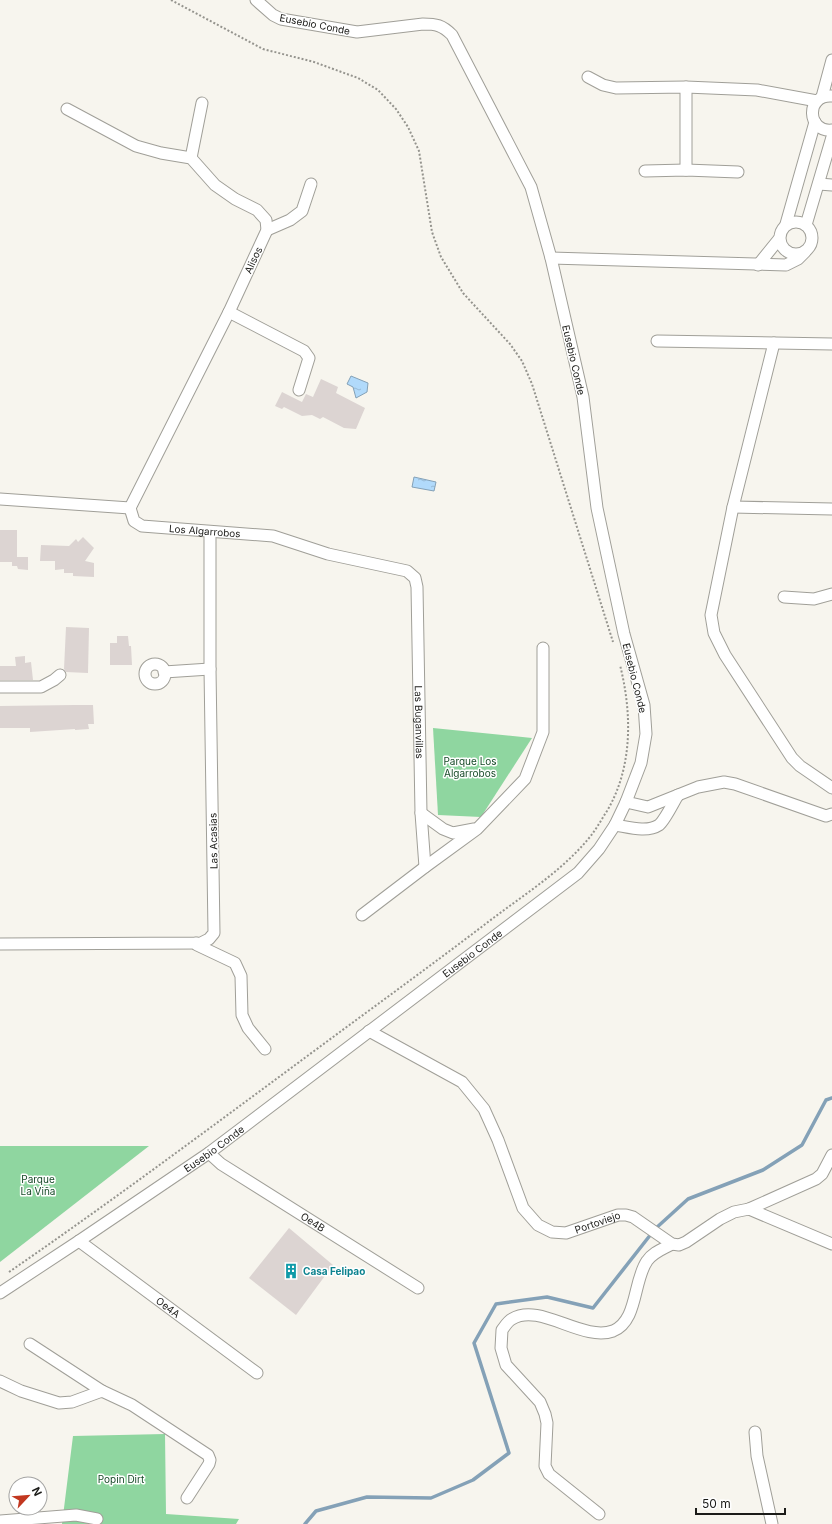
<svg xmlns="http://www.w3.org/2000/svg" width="832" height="1524" viewBox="0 0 832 1524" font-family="Inter,sans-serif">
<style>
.green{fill:#8fd6a0}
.water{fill:url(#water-ripples);stroke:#84a1b7}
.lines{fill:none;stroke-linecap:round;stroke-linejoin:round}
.stream{stroke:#84a1b7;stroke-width:3.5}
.building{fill:#dcd4d2}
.minor-casing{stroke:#a09f98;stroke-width:13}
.path{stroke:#95948e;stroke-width:2;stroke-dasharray:2 2;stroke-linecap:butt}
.minor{stroke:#fff;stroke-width:11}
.labels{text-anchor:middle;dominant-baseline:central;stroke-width:3;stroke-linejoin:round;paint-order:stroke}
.street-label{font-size:10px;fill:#1b1b18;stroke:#fff}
.park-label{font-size:10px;fill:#154926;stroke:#fff}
.culture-label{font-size:10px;font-weight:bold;fill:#0d838f;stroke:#fff;text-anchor:start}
</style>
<defs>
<pattern id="water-ripples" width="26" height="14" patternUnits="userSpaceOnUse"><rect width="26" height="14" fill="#b1dafb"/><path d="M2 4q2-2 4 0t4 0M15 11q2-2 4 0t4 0" fill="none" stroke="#98bad6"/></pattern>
</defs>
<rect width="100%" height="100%" fill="#f7f5ee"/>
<g class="green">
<polygon points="433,728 532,738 481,817 438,815"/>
<polygon points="0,1146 149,1146 0,1262"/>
<polygon points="165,1434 166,1514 239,1519 236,1524 62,1524 73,1436"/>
</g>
<g class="water">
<polygon points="351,376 368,383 367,392 356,398 353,387 347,384"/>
<polygon points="414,477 436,482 434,491 412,487"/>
</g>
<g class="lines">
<polyline class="stream" points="305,1524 316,1511 367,1497 431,1498 473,1480 509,1453 474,1343 496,1304 547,1297 593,1308 655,1229 688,1199 763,1170 802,1145 826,1100 832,1098"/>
</g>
<g class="building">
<polygon points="321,379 338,387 336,393 365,408 356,429 344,428 323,417 320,419 312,415 302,416 284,407 282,409 275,406 282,392 302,402 306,394 313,397"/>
<polygon points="0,530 17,530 17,557 28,557 28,570 18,569 17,566 12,566 12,562 0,562"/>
<polygon points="83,537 94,548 85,561 94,563 94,577 73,576 73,573 64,573 64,569 55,570 55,561 40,561 41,545 69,546 76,539 78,542"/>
<polygon points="66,627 89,628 88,673 66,672 64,669"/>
<polygon points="117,636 128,636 129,646 131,646 132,665 110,665 110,643 117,643"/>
<polygon points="25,656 25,663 31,662 33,680 0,680 0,666 16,666 15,657"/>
<polygon points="74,705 93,705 94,724 88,724 89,729 75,730 75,729 30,732 30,728 0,728 0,706"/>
<polygon points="289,1228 333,1265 296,1315 249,1278"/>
</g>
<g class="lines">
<defs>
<g id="minor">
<polyline points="588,77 603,85 616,88 686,87 757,90 817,101"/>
<path d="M832 96C805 94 807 133 832 130"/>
<polyline points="822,97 832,60"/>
<polyline points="67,109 136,146 161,153 191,158 215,185 235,199 257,210 266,220 267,230 229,312 130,508"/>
<polyline points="191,158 202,103"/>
<polyline points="686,170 686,87"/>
<polyline points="645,171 686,170 738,172"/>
<polyline points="819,184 832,185"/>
<circle cx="796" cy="238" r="16"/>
<polyline points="786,224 815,122"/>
<polyline points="806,225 832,137"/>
<polyline points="267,230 290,220 302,211 311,184"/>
<polyline points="551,258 786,265 798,259 805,252"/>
<polyline points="758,265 779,239"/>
<polyline points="229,312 304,351 309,358 299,390"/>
<polyline points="657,341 832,344"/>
<polyline points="774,343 733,507 711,615 714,633 725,655 792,758 800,766 832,788"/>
<polyline points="0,499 130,508"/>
<polyline points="733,507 832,509"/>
<path id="s1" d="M130 508 134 521 142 526 273 536 328 554 407 571 415 578 417 587 421 813 425 867"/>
<polyline points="784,597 814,599 832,594"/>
<circle cx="155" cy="674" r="10"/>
<polyline points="164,672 210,669"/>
<polyline points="0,687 41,687 54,680 60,675"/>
<polyline points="626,802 648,807 698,787 724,782 735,784 826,816 832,814"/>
<polyline points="421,813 443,829 453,833 474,829"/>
<path d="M615 825C628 827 647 833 659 825 665 820 673 803 678 795"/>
<polyline points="362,915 425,867 477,829 525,779 543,732 543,648"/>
<polyline points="196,943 197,945 235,963 241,976 242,1015 248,1028 265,1049"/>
<polyline points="0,944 201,943 209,939 214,933 210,669 210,532"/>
<path id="s2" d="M369 1031 462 1082 484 1109 498 1140 523 1208 538 1225 552 1232 566 1233 618 1215H626L633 1217 672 1244 679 1245 686 1242 720 1219 734 1212 749 1209 832 1244"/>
<path id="s3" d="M209 1153 221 1164 418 1288"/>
<polyline points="749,1209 816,1179 822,1174 832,1155"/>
<path id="s4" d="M79 1241 257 1373"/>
<path id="s5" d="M0 1293 79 1241 209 1153 578 873 599 849 615 825 626 802 641 763 646 734 644 705 624 634 597 508 583 397 551 258 531 187 452 35C442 25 436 24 423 24L357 32 281 19 273 15 256 0"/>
<polyline points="30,1344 102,1391"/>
<polyline points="0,1381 21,1391 59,1403 72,1402 102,1391 132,1405 208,1455 210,1460 209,1464 187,1498"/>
<polyline points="755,1432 757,1456 772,1524"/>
<path d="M599 1514 549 1474 545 1466 547 1423 545 1414 540 1402 506 1365 501 1348 502 1330C505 1326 508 1321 512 1319 540 1302 582 1342 613 1331 638 1321 633 1281 647 1261 653 1252 663 1249 672 1244"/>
<polyline points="0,1521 76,1515 97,1519"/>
</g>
</defs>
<use href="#minor" class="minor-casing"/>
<g class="path">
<polyline points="171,0 263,49 314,62 358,78 378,90 396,109 408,127 419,151 432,232 441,257 463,293 510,344 522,361 532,384 613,642"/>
<path d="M9 1272C134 1186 255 1094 378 1004 416 976 454 948 492 919 525 894 562 871 589 838 596 830 601 820 607 811 633 767 632 713 620 665"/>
</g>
<use href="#minor" class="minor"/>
</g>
<defs>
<symbol id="building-bare" viewBox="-9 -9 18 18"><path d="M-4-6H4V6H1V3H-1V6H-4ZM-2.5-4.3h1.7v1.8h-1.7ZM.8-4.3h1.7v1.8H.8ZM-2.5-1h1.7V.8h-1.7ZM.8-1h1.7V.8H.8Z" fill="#0f9aa8" stroke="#fff" stroke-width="2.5" paint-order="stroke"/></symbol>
</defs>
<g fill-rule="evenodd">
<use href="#building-bare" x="280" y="1260" width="22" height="22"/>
</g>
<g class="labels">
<g class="street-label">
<text transform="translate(315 24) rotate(11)">Eusebio Conde</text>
<text transform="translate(253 260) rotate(-65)">Alisos</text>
<text transform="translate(574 360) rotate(77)">Eusebio Conde</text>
<text stroke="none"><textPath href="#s1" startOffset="86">Los Algarrobos</textPath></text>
<text transform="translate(635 678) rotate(76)">Eusebio Conde</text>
<text stroke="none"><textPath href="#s1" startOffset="448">Las Buganvillas</textPath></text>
<text transform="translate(213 841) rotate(-91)">Las Acasias</text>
<text stroke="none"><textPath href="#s5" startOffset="582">Eusebio Conde</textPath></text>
<text stroke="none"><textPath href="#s5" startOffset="258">Eusebio Conde</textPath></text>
<text stroke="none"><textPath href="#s3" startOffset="125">Oe4B</textPath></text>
<text stroke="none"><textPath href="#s2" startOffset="333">Portoviejo</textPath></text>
<text stroke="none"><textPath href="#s4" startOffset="111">Oe4A</textPath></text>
</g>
<g class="park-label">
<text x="470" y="761">Parque Los<tspan x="470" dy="12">Algarrobos</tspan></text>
<text x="38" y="1179">Parque<tspan x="38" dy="12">La Viña</tspan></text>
<text x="121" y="1479">Popin Dirt</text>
</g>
<g class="culture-label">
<text x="303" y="1271">Casa Felipao</text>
</g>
</g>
<g transform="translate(28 1496) rotate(64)"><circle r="19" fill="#ffffff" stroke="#a4a4a3"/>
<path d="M0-3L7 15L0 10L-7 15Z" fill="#c23720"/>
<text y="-6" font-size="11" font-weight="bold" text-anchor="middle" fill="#1b1b18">N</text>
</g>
<path d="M696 1508v6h89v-6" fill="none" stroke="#1b1b18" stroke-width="2"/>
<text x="702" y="1508" font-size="12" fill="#1b1b18" stroke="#ffffff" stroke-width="3" paint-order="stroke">50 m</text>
</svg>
